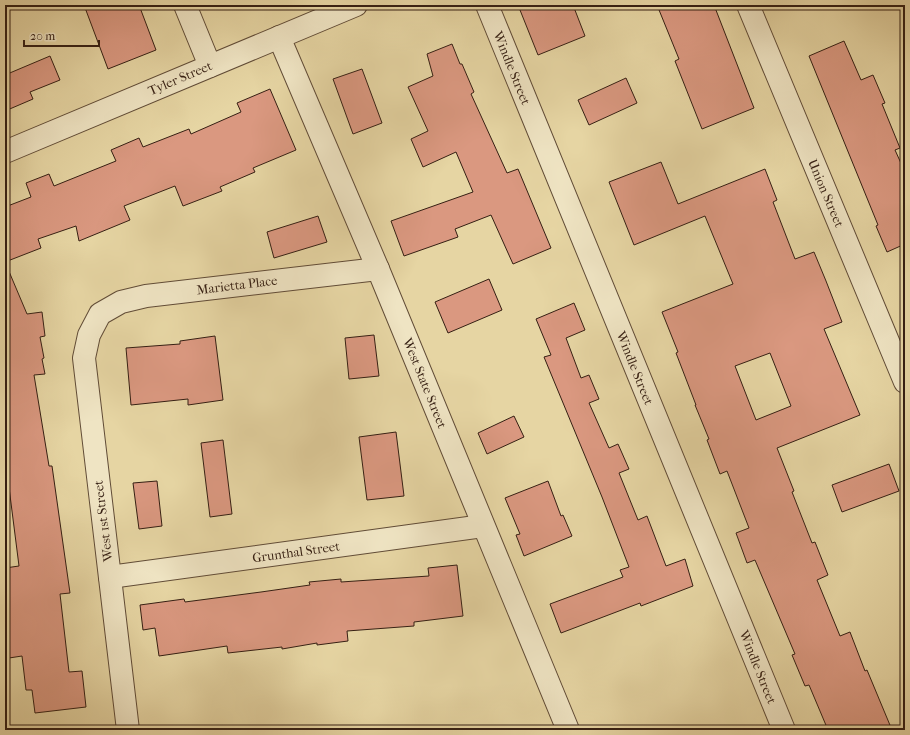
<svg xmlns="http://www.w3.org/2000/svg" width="910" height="735" viewBox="0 0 910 735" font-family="'IM FELL French Canon',serif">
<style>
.building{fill:#da9880;stroke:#351f13;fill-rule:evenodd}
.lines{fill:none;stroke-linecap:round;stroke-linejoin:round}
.minor-casing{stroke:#614c37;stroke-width:24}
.minor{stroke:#efe4c3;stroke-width:22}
.labels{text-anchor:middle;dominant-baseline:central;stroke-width:4;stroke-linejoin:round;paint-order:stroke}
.street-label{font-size:13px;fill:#351f13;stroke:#efe4c3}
</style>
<rect width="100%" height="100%" fill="#e6d5a3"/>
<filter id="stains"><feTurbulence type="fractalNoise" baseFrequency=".005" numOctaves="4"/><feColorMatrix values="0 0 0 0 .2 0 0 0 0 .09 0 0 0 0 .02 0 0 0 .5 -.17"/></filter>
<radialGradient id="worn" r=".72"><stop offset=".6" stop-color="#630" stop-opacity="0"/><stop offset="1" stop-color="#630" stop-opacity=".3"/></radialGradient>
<g class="building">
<polygon points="84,5 139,5 156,50 108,69"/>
<polygon points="518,5 573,5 585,36 538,55"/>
<polygon points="657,5 714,5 754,108 702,129 675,61 679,59"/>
<polygon points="844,41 861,80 873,75 885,103 882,104 900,148 895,150 905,172 905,244 887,252 876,226 878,225 809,56"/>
<polygon points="452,44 460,64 462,64 474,92 471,94 507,173 518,169 551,248 513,264 491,215 455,229 458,237 404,256 391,221 473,192 456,152 423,167 411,139 428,131 408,87 433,76 427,54"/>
<polygon points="50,56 60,80 30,92 33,99 5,111 5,75"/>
<polygon points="362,69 382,123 353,134 333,79"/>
<polygon points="626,78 637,103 589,125 578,100"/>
<polygon points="270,89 296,150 253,168 255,172 220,187 222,191 183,206 175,186 124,206 130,220 79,241 76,226 38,239 41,248 5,262 5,207 31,197 26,183 49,174 54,186 116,161 111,150 139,138 143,147 189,129 191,134 241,112 237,103"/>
<path d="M661 162 678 204 765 169 777 200 773 202 795 259 814 252 826 281 842 322 824 329 860 415 777 448 794 491 792 492 812 543 815 542 828 575 817 580 840 636 850 632 865 671 867 670 892 730H828L809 685 805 686 792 655 795 654 755 560 747 563 736 533 749 528 727 471 720 474 707 440 709 439 695 405H696L676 353 678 352 662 312 733 284 705 216 634 245 609 182ZM770 353 791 406 756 420 735 366Z"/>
<polygon points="318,216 327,242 274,258 267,232"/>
<polygon points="5,262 27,314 42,312 45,336 40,337 44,358 42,359 45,374 34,375 49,466 52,466 70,593 60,594 69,672 82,671 86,707 35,713 32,690 26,690 22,656 9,658 5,624 5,568 19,566 5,456"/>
<polygon points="489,279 502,310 448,333 435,302"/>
<polygon points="574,303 585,330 566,338 581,378 589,375 599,399 589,403 609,448 618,444 629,469 619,473 638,520 647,516 666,566 685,559 693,586 641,606 640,603 561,633 550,604 623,577 620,570 629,567 602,497 544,357 551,355 536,319"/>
<polygon points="374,335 379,376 349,379 345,338"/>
<polygon points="215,336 223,400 188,405 188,399 131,405 126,348 180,344 180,341"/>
<polygon points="514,416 524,437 487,454 478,433"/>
<polygon points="396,432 404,496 367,500 359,437"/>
<polygon points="223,440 232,514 210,517 201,443"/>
<polygon points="889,464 899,491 842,512 832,485"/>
<polygon points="157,481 162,526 139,529 133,483"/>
<polygon points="548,481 561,516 563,515 572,536 524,556 516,535 520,534 505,498"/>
<polygon points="457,565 463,616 414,622 414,626 347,631 348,641 317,645 317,643 282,649 282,647 228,653 227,646 159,656 155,628 143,630 140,605 184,599 185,602 261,592 310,585 309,582 341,579 341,582 429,576 428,568"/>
</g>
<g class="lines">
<defs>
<g id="minor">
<polyline points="185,5 210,66"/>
<polyline points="487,5 784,730"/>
<polyline points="748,5 905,382"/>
<polyline points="279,37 378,269 568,730"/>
<polyline points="5,152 356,5"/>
<polyline points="110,577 483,526"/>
<polyline points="128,730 84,358 89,335 100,314 121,302 146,296 378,269"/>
</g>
</defs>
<use href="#minor" class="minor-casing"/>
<use href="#minor" class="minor"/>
</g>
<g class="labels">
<g class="street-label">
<text transform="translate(512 68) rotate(68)">Windle Street</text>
<text transform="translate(180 78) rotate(-23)">Tyler Street</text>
<text transform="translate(826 193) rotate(67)">Union Street</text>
<text transform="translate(237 285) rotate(-7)">Marietta Place</text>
<text transform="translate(635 368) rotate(68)">Windle Street</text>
<text transform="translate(425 383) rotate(68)">West State Street</text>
<text transform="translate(103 521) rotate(-97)">West 1st Street</text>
<text transform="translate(296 552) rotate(-8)">Grunthal Street</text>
<text transform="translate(758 667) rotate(68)">Windle Street</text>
</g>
</g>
<rect width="910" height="735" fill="none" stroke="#e6d5a3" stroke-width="20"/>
<rect x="6" y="6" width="898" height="723" fill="none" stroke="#351f13" stroke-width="2"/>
<rect x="10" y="10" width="890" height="715" fill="none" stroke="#351f13"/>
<path d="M24 40v6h75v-6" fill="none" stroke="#351f13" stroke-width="2"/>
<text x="30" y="40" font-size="12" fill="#351f13" stroke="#efe4c3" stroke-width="3" paint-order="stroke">20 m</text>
<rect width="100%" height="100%" filter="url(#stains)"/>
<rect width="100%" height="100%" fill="url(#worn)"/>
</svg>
